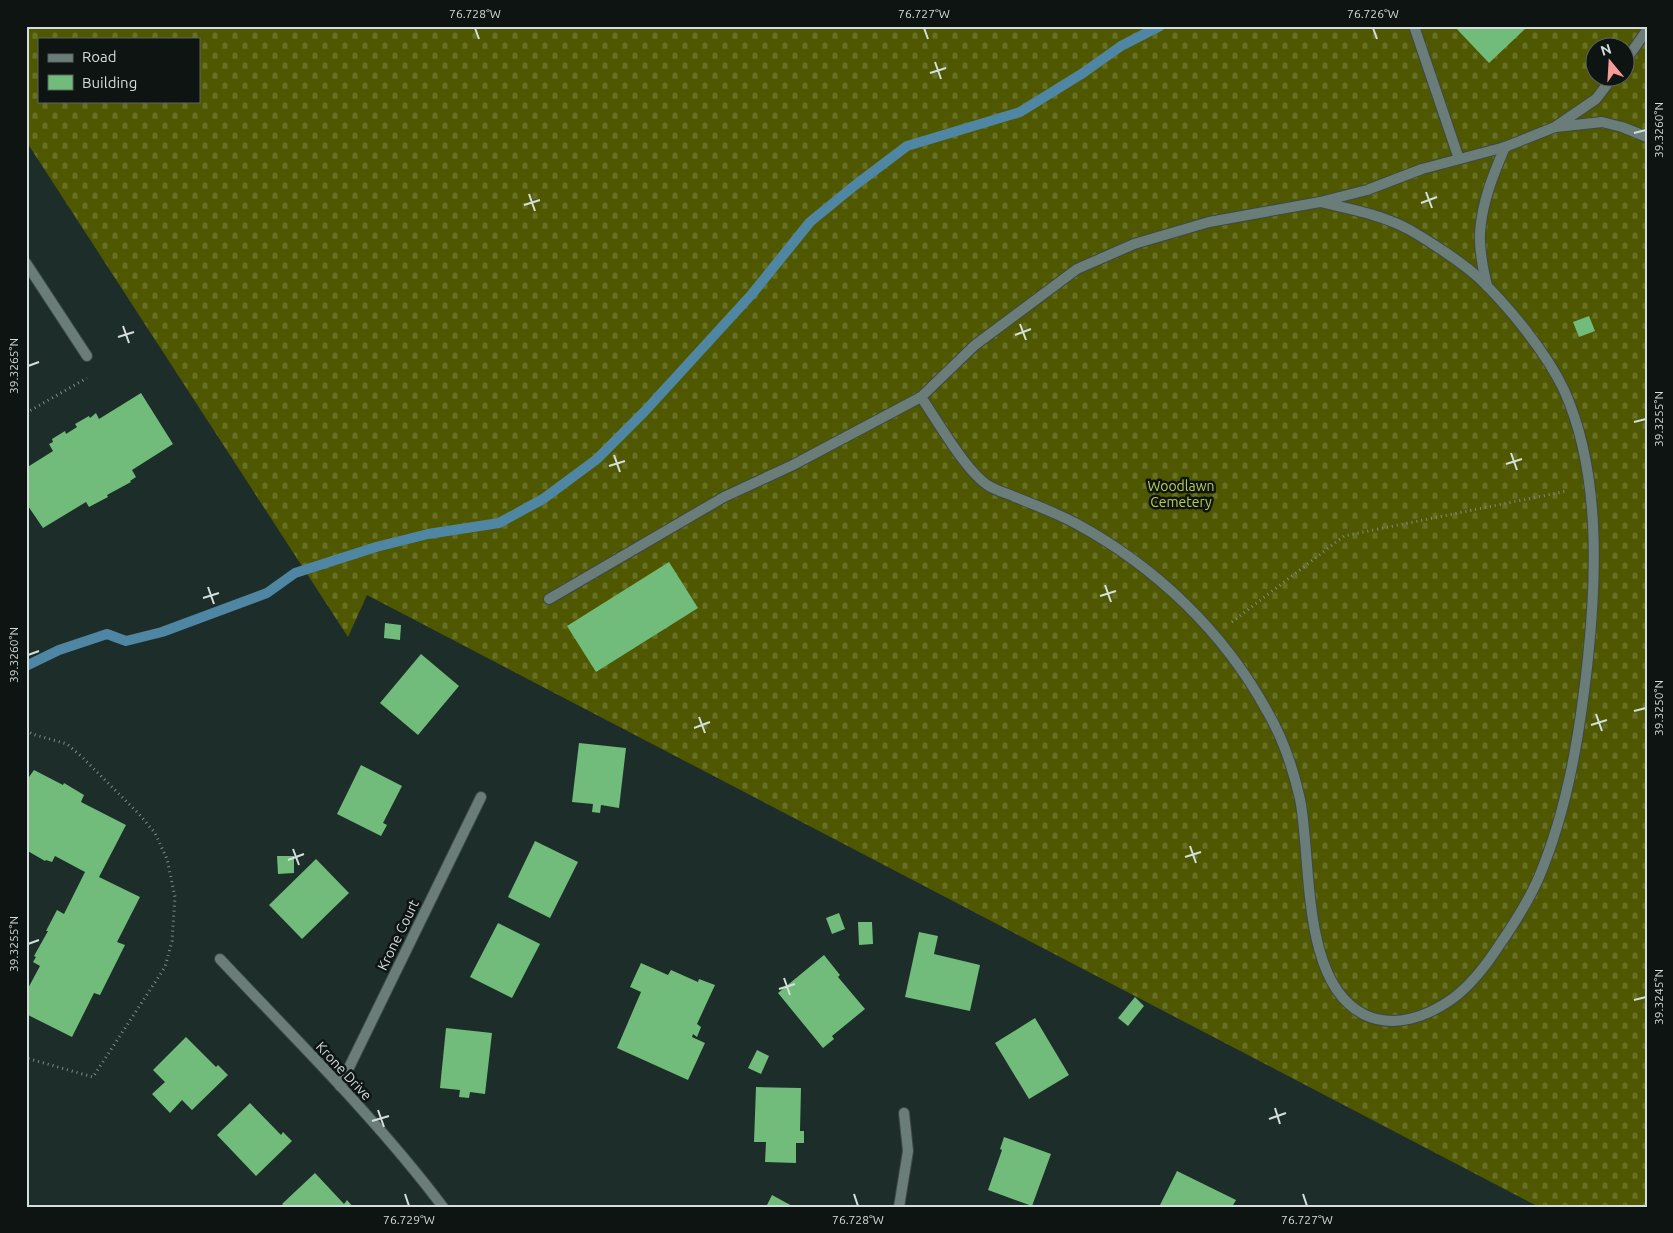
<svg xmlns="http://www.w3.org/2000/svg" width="1673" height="1233" viewBox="0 0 1673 1233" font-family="Ubuntu,sans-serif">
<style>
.cemetery{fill:url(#cemetery-stones);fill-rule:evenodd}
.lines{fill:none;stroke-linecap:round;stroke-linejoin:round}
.stream{stroke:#4e86a3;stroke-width:10}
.building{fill:#71bc7a}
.service-casing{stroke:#3c4947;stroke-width:12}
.minor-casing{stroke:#3c4947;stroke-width:12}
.path{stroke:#7e8b88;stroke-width:3;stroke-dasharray:1 4;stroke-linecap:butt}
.service{stroke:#6b7d78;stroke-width:10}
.minor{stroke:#6b7d78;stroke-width:10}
.ticks{fill:none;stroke:#d4dedc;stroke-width:2}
.labels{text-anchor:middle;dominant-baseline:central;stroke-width:5;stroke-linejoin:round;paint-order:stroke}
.park-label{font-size:14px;fill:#bdce4f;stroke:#0d1412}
.street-label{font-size:14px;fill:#d4dedc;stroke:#0d1412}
.neatline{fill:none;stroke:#d4dedc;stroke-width:2}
.ticks-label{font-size:12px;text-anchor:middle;fill:#d4dedc}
</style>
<defs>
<pattern id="cemetery-stones" width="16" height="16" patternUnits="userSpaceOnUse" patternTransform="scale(1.25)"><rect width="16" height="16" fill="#4f5800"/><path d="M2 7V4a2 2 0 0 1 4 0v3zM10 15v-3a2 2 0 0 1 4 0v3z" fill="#677025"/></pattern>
</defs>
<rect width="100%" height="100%" fill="#1d2d29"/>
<path class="cemetery" d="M26 26H1647V1207H1539L367 595 348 637 26 141ZM39 39H199V101H39ZM1596 48H1626V78H1596Z"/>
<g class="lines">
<polyline class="stream" points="26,666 59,650 107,634 126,641 162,632 267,593 295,573 376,547 428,534 499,523 543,499 597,459 645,411 752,294 810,222 854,186 907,146 1020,112 1083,73 1121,46 1160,26"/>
</g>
<g class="building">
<polygon points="1454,26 1528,26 1489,63"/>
<polygon points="1589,316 1595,331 1579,337 1573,322"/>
<polygon points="141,393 173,444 132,470 136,477 130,481 131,482 107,495 108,497 89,507 86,502 43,528 26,503 26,468 53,451 49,444 53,442 52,439 65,431 66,434 77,427 75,424 89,416 90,418 96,413 99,419"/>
<polygon points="669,562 698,608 596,672 567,626"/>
<polygon points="385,623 401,625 400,640 384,638"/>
<polygon points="421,654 459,686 418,735 380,703"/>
<polygon points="579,743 626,748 619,808 601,805 600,813 592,812 593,804 572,802"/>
<polygon points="361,765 402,786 383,823 387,825 381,836 337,814"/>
<polygon points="34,770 63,785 64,783 84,795 81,802 126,825 99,877 140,897 117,942 125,945 100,995 94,993 72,1037 26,1014 26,992 40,966 33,962 36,957 34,956 48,931 46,931 57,910 64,914 85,872 55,856 52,862 46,860 45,861 26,850 26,776 29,777"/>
<polygon points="535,841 578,862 550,918 508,897"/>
<polygon points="277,856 294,856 294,873 278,874"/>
<polygon points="316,859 349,893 302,939 269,905"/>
<polygon points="839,913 845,929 832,934 826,918"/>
<polygon points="858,922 872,922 873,944 859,945"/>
<polygon points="498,923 540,944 512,998 470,977"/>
<polygon points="919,932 938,936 934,954 980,965 970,1011 905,997"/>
<polygon points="824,955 840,975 838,977 865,1009 832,1036 834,1039 823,1048 778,993"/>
<polygon points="641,963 668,975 671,970 698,982 699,979 715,985 697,1024 701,1027 697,1037 693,1034 692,1037 705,1043 688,1080 617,1048 641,992 630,987"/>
<polygon points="1135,997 1144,1006 1128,1026 1118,1018"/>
<polygon points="1035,1018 1069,1075 1029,1099 995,1043"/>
<polygon points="446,1028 492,1033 485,1094 470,1092 469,1098 459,1097 460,1090 440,1088"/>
<polygon points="186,1037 216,1067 218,1065 228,1075 192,1110 182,1100 170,1113 152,1094 165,1082 153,1070"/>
<polygon points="757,1050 769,1056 761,1074 748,1068"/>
<polygon points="756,1087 801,1088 800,1131 804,1131 804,1143 796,1143 796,1163 765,1162 766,1142 754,1142"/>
<polygon points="250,1103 281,1135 283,1132 292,1141 256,1176 217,1135"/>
<polygon points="1004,1137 1051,1154 1032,1206 988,1190 1002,1150 1000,1149"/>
<polygon points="1177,1171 1236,1200 1232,1207 1159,1207"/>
<polygon points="315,1173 344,1204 347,1200 353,1207 285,1207 282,1204"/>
<polygon points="772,1195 794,1207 766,1207"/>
</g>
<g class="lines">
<defs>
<g id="service">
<polyline points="1414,26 1459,159"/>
<polyline points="1626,60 1647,30"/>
<polyline points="1556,127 1602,122 1622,127 1647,137"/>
<path d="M1487 286C1483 269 1479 250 1480 233 1482 202 1493 175 1505 147"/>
<path d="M921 397C937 420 966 472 989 486 997 491 1007 493 1015 497 1035 505 1056 513 1075 523 1155 566 1224 632 1267 711 1283 738 1293 768 1300 799 1312 858 1300 984 1365 1015 1395 1029 1428 1016 1452 999 1470 986 1484 968 1496 950 1512 927 1528 903 1539 877 1568 808 1580 732 1588 658 1597 572 1600 470 1564 390 1546 352 1509 307 1479 278 1463 263 1429 241 1410 230 1383 215 1350 209 1320 202"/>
<polyline points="549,599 724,497 793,465 921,397 975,345 1077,269 1134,244 1209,222 1320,202 1367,190 1422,169 1505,147 1555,127 1596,99 1612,78"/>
</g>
<g id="minor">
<polyline points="26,263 87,356"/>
<path d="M220 959C296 1040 376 1118 443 1207"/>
<polyline points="340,1086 481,797"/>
<polyline points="899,1207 908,1151 904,1113"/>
</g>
</defs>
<use href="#service" class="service-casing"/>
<use href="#minor" class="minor-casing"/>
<g class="path">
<polyline points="26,413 87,378"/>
<polyline points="1232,622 1344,536 1567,491"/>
<polyline points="26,730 32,734 67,744 82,757 139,814 155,833 167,859 175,897 172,941 165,967 93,1077 26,1058"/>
</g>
<use href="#service" class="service"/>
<use href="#minor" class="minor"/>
</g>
<path class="ticks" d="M475 28 479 39M924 28 928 39M1373 28 1377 39M935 62 941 79M930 73 946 68M1634 133 1646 130M1426 192 1432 208M529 194 535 211M1421 203 1437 197M524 205 540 200M1020 324 1026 340M123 326 129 343M1015 335 1031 329M118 337 134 332M28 366 39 362M1634 422 1646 419M1511 453 1517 470M614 455 620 472M1506 464 1522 459M609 466 625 461M1105 585 1111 602M208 587 214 604M1100 596 1116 591M203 598 219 593M28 655 39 651M1634 711 1646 708M1596 714 1602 731M699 717 705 733M1591 725 1607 720M694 728 710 722M1190 846 1196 863M293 849 299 865M1185 857 1201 852M288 860 304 854M28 944 39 940M784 978 790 995M779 989 795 984M1634 1000 1646 997M1275 1108 1280 1124M378 1110 384 1127M1269 1119 1286 1113M372 1121 389 1116M405 1194 409 1206M854 1194 858 1206M1303 1194 1307 1206"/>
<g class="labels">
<g class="park-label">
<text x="1181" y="486">Woodlawn<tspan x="1181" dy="16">Cemetery</tspan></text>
</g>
<g class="street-label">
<text transform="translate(398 935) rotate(-64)">Krone Court</text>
<text transform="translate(344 1071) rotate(47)">Krone Drive</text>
</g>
</g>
<rect width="1673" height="1233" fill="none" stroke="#0d1412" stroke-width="55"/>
<rect x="38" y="38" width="162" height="65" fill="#0d1412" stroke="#5d6563"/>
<rect x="48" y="54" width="25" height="8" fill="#6b7d78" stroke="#5d6563"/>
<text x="82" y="62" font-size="15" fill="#d4dedc">Road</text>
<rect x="48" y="75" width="25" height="15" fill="#71bc7a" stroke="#5d6563"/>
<text x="82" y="88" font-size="15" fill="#d4dedc">Building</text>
<g transform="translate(1610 62) rotate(342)"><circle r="24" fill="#0d1412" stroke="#5d6563"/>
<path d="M0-4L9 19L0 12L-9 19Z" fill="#f59c95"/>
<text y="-8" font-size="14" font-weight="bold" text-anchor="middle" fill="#d4dedc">N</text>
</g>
<rect x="28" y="28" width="1618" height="1178" class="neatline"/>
<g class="ticks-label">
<text x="475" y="18">76.728°W</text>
<text x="924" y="18">76.727°W</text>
<text x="1373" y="18">76.726°W</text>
<text transform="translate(1659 130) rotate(-90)" y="4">39.3260°N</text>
<text transform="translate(14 366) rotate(-90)" y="4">39.3265°N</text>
<text transform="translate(1659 419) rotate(-90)" y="4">39.3255°N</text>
<text transform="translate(14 655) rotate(-90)" y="4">39.3260°N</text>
<text transform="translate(1659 708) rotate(-90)" y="4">39.3250°N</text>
<text transform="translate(14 944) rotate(-90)" y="4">39.3255°N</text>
<text transform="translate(1659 997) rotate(-90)" y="4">39.3245°N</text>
<text x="409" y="1224">76.729°W</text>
<text x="858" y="1224">76.728°W</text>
<text x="1307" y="1224">76.727°W</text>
</g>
</svg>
